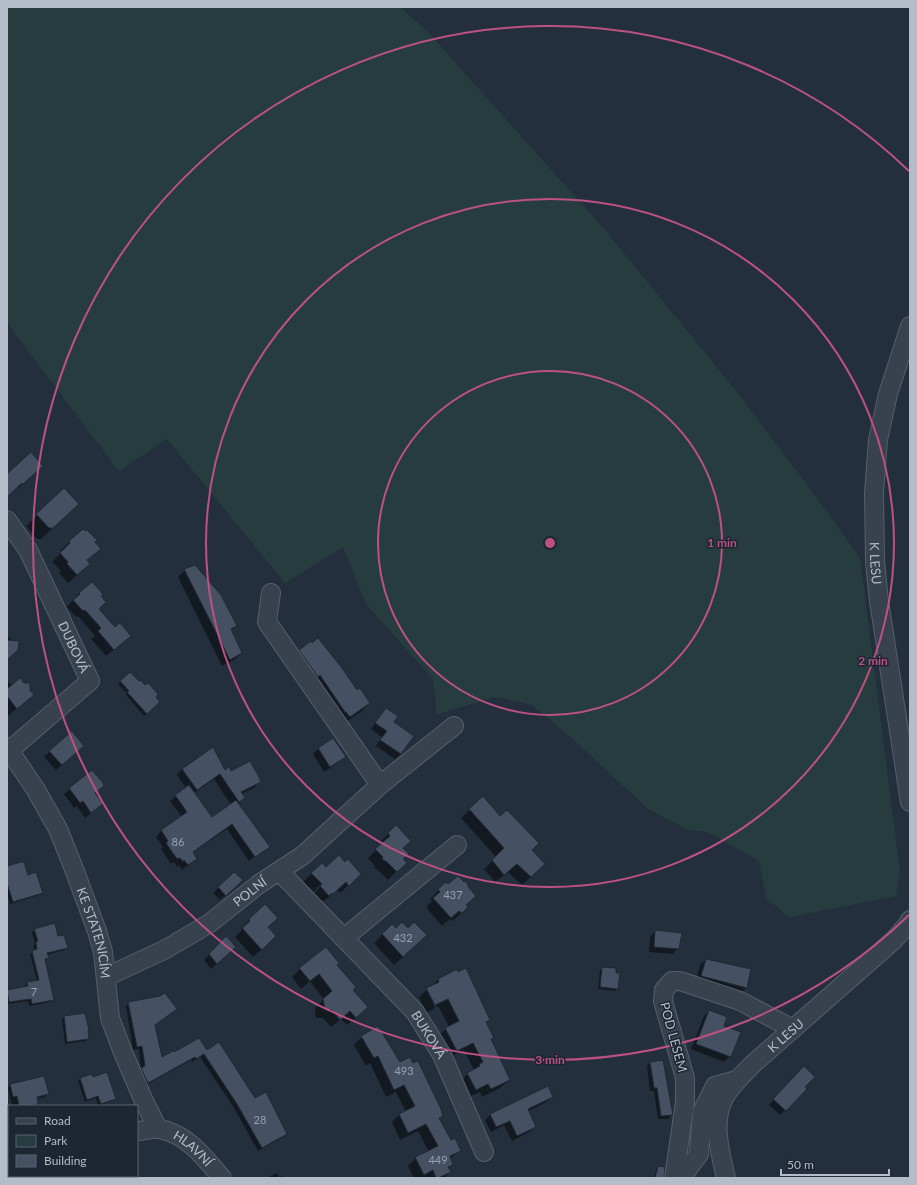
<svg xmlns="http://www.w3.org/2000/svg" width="917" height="1185" viewBox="0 0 917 1185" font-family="Lato,sans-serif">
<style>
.green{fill:#263c3f}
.shadow{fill:#0007;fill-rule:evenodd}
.building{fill:#455162;stroke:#1f2835}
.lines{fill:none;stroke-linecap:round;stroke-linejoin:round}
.minor-casing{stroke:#565f6c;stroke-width:20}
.minor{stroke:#38414e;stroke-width:18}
.ring{fill:none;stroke:#bd5182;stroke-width:2}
.labels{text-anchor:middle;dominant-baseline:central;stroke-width:3;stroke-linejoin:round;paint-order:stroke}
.number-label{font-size:11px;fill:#98a1af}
.street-label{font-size:13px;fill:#b4bcc9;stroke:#1d2633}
.centre{fill:#bd5182;stroke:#1d2633;stroke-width:2}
.ring-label{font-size:12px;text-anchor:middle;font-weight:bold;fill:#bd5182;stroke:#1d2633;stroke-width:3;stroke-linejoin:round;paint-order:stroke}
</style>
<rect width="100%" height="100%" fill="#242f3e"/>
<polygon class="green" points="7,7 400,7 428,32 605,230 733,387 812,491 860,558 900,872 896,896 789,917 766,898 759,861 708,832 689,830 648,809 574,740 532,705 496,697 437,714 433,679 366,604 343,547 285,583 167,439 119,471 7,323"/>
<g class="shadow">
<polygon points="37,471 17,489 16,488 7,496 7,476"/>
<polygon points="64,490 66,516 41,539 37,539 26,526"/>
<polygon points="83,530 91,557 86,561 89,564 68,583 59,573 61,571 52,562 62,552 61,550"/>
<polygon points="185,570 236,626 231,631 241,653 234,660 222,666 178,577"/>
<polygon points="92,583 100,596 98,609 122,643 106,656 91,639 95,636 78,616 76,617 67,607 79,593"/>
<polygon points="7,635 13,642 7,659"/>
<polygon points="300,650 357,692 369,703 361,712 341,725 291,659"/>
<polygon points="130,673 159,702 144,716 126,695 127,694 118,684"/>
<polygon points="9,682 13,686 29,690 33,695 8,716 7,715 7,684"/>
<polygon points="386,709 392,723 413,736 401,754 395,759 376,746 382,737 371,729"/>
<polygon points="333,739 345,757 339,762 324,772 313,754 318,749"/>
<polygon points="83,746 56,770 44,757 50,751"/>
<path d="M182 769 231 772 259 782 254 788 241 794 243 798 238 804 268 846 249 861 227 829 192 853 196 859 182 870 179 865 177 867 174 862 171 864 161 849 163 847 156 837 161 831 182 817 170 801 186 788 177 775ZM214 779 231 805 211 819 194 793Z"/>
<polygon points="92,772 94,793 102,804 85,818 77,806 74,808 64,794"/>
<polygon points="483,798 531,850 535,873 522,885 508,872 495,882 484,869 496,857 461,818"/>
<polygon points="396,827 402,848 402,859 397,871 388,880 378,870 374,868 375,866 368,858 382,844 380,842"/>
<polygon points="7,867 41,892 39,895 10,904 7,893"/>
<polygon points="326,868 352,882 340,893 337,890 324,901 323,900 320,903 312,895 324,883 323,882 313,892 303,882 312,873"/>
<polygon points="234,873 241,880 220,900 213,893"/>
<polygon points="446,883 467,907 453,921 450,919 442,926 426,907 432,901 430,899"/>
<polygon points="265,905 266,945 253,957 235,937 242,930 241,928"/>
<polygon points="392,925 417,944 394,965 374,943"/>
<polygon points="34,930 57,937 66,948 64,950 47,955 47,958 45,960 53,999 50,1002 29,1006 28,1001 7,1004 7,991 25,988 25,986 26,984 28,991 28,984 27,984 37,981 30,954 35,951 33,946 35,944 32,933"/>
<polygon points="655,931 678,948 673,954 649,952 650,937"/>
<polygon points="226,938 229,953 211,969 204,960"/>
<polygon points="706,960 746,988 740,993 696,981 700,965"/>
<polygon points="336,965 352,990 358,1016 347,1025 341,1019 331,1027 323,1018 316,1018 315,1008 324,1000 310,981 301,989 292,977 300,969"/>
<polygon points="602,968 617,988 615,991 598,989 600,970"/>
<polygon points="438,980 489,1020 486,1023 493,1037 490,1040 509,1080 500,1088 482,1097 480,1092 467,1098 459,1082 468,1074 474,1070 464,1050 448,1058 437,1037 449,1027 439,1007 437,1007 429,991 427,991 435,1008 426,1013 419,997"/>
<polygon points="129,1003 176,1009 155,1025 161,1058 206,1051 255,1099 286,1134 283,1137 258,1151 234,1108 200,1057 192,1062 191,1060 144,1086 138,1072 141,1069 139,1049 133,1050 126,1006"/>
<polygon points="709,1011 723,1026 730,1056 724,1062 691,1049 704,1016"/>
<polygon points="64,1017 87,1031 88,1038 86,1041 65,1044 62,1019"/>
<polygon points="362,1037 399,1063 442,1116 439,1119 450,1141 460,1150 450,1159 452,1164 448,1168 450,1172 444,1178 414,1178 408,1166 416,1158 429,1152 418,1131 400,1140 392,1122 400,1114 406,1112 396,1092 386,1097 370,1063 366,1066 354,1045"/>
<polygon points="651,1063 671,1115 668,1119 658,1119 654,1091 650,1091 647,1066"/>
<polygon points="804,1068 804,1087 805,1089 780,1115 769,1105"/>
<polygon points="43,1077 47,1094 45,1097 36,1099 37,1104 35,1106 12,1106 8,1088 10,1085"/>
<polygon points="92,1078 115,1099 112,1101 98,1106 96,1098 85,1102 78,1081 80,1079"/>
<polygon points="552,1097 546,1102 527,1112 535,1127 529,1132 512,1141 504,1125 491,1132 485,1120 490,1115"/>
<polygon points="658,1167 663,1178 654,1178 656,1170"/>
<polygon points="277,1173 279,1177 282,1176 284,1178 267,1178"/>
<polygon points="88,1176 112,1176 110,1178 87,1178"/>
</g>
<g class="building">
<polygon points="31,452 43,466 23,484 22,483 7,497 7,474"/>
<polygon points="64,488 79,504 53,528 49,528 36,514"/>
<polygon points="83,529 85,531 87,530 97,540 95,542 101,549 87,560 90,564 77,575 67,564 68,562 60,553 70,543 69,541"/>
<polygon points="195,565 221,595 237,626 231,629 242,653 230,660 184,569"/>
<polygon points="92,582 103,594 101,596 106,602 99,609 115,627 120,623 131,636 114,650 98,631 101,628 85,610 83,611 73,600 80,594 79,593"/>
<polygon points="318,638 342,668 357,690 360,688 370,703 350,717 346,712 345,712 320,675 318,677 299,650 311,641 312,643"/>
<polygon points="7,640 19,641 18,650 7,660"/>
<polygon points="130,672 139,681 140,680 145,685 148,683 158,694 156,697 160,702 147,714 127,692 129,691 120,681"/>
<polygon points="20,678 24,683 30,683 30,690 34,695 17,709 7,696 7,689"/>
<polygon points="386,708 398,716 394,722 414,736 401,754 380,740 387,731 375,723"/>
<polygon points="72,731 84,746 62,765 49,751"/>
<polygon points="333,738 346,757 330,767 318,748"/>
<polygon points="213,747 225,770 229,767 231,771 250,761 258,775 261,782 241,792 245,798 239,802 220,774 197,790 182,769"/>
<polygon points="92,770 103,783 104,786 95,793 103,804 91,813 83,801 80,803 69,788"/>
<polygon points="189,785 212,817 236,800 270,847 255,857 232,824 193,852 197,859 188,865 184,860 183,862 180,858 177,859 166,843 168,841 161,830 187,812 175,795"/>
<polygon points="483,796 500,816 507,810 539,843 532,850 545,864 531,877 517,864 504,875 492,860 504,848 469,809"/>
<polygon points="396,825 411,841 403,848 409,854 403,859 407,863 397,872 387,862 382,859 383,857 375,849 390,836 388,833"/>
<polygon points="339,855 345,862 348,859 361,874 349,886 346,882 333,894 332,893 329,896 320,886 322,884 311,873 322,863 326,867"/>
<polygon points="21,862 24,862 28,875 36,872 43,893 13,902 7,883 7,866"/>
<polygon points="234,872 243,880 226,896 218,887"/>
<polygon points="458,876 464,882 466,881 469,888 476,896 466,905 468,907 462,913 459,911 451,918 433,898 440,892 438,889 446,882 448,884"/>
<polygon points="265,904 278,918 268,927 276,936 262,950 242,928 250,921 249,919"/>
<polygon points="402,922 408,928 414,922 427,935 403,957 382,934 392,924 396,928"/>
<polygon points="55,923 58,936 64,935 68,948 47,953 49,958 45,959 54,1000 32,1004 31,999 9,1002 7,990 28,986 27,982 39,980 32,951 37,949 36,942 38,941 34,929"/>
<polygon points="655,930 682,933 679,949 654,947"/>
<polygon points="226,936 236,947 217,964 209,954"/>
<polygon points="326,947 339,963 337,965 356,987 353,990 368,1007 356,1018 350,1011 340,1020 332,1010 325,1010 323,999 332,991 319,974 310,981 299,968"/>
<polygon points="706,959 751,969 747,988 701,976"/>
<polygon points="602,967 616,968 616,973 620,973 618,989 600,987"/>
<polygon points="466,968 490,1020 486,1022 494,1038 491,1039 510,1080 491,1089 488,1084 476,1090 467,1073 480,1066 479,1064 483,1062 473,1043 457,1051 445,1028 459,1021 448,999 435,1005 426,988 439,982 438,979 457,969 458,972"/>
<polygon points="165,993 177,1009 155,1025 162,1057 173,1051 174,1052 199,1038 207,1050 219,1042 255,1098 266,1092 287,1134 262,1148 237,1104 204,1054 196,1059 195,1057 148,1083 141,1068 145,1066 142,1046 137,1047 128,1002 160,996"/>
<polygon points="709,1010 727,1017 724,1026 741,1032 731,1057 696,1044"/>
<polygon points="85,1013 89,1030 88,1030 89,1039 67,1042 64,1016"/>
<polygon points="378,1026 400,1062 410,1057 413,1063 418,1061 441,1109 443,1116 439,1118 451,1140 455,1138 461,1151 450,1156 453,1165 448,1167 451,1172 438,1178 436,1178 433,1170 424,1175 415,1157 438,1146 426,1124 408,1133 399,1114 415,1106 404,1085 394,1090 378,1056 374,1058 361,1036"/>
<polygon points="663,1060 673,1115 661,1116 657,1088 654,1088 650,1062"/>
<polygon points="804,1066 815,1077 805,1087 807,1089 786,1111 773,1099"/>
<polygon points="107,1072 116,1099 101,1104 98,1096 87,1100 80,1078 92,1074 93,1077"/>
<polygon points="44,1076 49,1094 37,1097 38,1104 30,1106 19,1106 17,1096 13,1097 10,1084"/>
<polygon points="548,1086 553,1097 528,1109 536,1127 517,1136 510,1121 496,1127 490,1114"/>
<polygon points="658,1166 665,1167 664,1178 655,1178"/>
</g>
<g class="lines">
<defs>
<g id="minor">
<path id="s1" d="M910 326 888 394 878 440 874 493 875 562 879 601 910 802"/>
<path id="s2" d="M7 520 28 550 90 681 10 750"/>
<polyline points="271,593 267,622 380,785"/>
<path id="s3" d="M7 747 36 790 58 829 74 869 97 931 103 952 110 1018 122 1050 143 1099 158 1129"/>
<path id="s4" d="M280 872 415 1012 442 1055 484 1152"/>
<polyline points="344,938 457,845"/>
<path id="s5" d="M106 977 166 949 210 923 259 884 302 856 380 785 454 726"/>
<path id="s6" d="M137 1131C144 1131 152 1128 159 1129 186 1133 205 1158 222 1178"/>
<polyline points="7,1154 9,1154"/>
<polyline points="52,1176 54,1178"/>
<polyline points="674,1178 685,1102 685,1078 663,1001 664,990 672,981 680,981 740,1001 793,1029"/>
<polyline points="681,1178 699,1154 702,1112 715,1086 737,1080"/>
<path id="s7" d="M726 1178C720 1153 711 1120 725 1096 733 1083 744 1073 754 1063L894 940 908 924 910 920"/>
</g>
</defs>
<use href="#minor" class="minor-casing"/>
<use href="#minor" class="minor"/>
</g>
<g class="ring">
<circle cx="550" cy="543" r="172"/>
<circle cx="550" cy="543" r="344"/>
<path d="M909 915A517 517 0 1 1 909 171"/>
</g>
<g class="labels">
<g class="number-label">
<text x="178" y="841">86</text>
<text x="453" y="894">437</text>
<text x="403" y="937">432</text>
<text x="34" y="991">7</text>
<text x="404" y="1070">493</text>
<text x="260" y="1119">28</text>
<text x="438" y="1159">449</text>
</g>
<g class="street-label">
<text stroke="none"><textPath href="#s1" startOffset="242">K LESU</textPath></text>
<text stroke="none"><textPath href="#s2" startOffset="144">DUBOVÁ</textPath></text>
<text stroke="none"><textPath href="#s5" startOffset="168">POLNÍ</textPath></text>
<text stroke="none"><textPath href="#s3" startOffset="207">KE STATENICÍM</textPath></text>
<text stroke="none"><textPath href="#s7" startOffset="170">K LESU</textPath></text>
<text stroke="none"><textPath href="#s4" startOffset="221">BUKOVÁ</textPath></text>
<text transform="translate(674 1037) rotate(75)">POD LESEM</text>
<text stroke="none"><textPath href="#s6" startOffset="62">HLAVNÍ</textPath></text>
</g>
</g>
<circle cx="550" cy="543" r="6" class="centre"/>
<g class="ring-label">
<text x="722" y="547">1 min</text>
<text x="873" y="665">2 min</text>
<text x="550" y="1064">3 min</text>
</g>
<rect width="917" height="1185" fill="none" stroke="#b4bcc9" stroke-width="16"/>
<rect x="8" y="1105" width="130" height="72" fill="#1d2633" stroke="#59626f"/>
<rect x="16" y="1118" width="20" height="6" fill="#38414e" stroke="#59626f"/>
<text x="44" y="1125" font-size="12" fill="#b4bcc9">Road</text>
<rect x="16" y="1135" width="20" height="12" fill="#263c3f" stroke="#59626f"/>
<text x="44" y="1145" font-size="12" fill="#b4bcc9">Park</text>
<rect x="16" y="1155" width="20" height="12" fill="#455162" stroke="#59626f"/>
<text x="44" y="1165" font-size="12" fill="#b4bcc9">Building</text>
<path d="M781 1169v6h108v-6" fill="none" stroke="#b4bcc9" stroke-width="2"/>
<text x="787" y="1169" font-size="12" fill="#b4bcc9" stroke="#1d2633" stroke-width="3" paint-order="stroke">50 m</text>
</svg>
